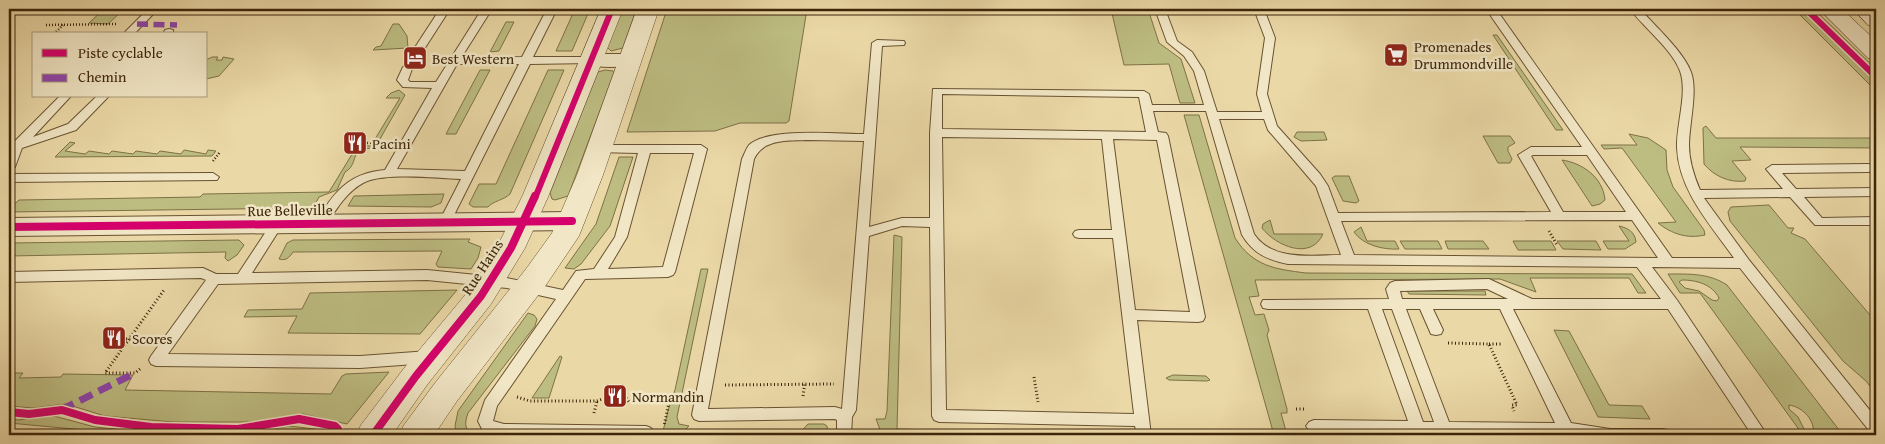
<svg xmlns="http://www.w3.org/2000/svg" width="1885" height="444" viewBox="0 0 1885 444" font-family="'Gentium Book Plus',serif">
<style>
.green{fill:#bdbd82;stroke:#7e7146;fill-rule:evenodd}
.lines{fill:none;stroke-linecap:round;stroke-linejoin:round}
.service-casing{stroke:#695231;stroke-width:2}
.minor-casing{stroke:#695231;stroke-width:2}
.tertiary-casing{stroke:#695231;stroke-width:1}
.secondary-casing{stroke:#3e250a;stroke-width:1}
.path-far1{stroke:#3e250a;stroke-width:2.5;stroke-dasharray:1 2;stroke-linecap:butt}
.path{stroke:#3e250a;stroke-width:3;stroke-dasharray:1 2.5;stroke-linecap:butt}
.service{fill:#f1e6c5;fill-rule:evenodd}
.minor{fill:#f1e6c5;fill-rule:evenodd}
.tertiary{fill:#f1e6c5;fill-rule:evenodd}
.secondary{fill:#f1e6c5;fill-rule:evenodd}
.quiet-far1{stroke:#8e44ad;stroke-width:5.5;stroke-dasharray:11 5.5;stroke-linecap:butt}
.quiet{stroke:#8e44ad;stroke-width:7;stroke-dasharray:14 7;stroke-linecap:butt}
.cycleway-far1-casing{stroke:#f1e6c5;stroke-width:9}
.cycleway-casing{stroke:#f1e6c5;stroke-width:11}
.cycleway-far1{stroke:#d6006c;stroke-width:6}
.cycleway{stroke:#d6006c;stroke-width:8}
.labels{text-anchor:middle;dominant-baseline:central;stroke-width:5;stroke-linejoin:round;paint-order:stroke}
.poi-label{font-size:15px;fill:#3e250a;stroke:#f1e6c5;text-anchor:start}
.street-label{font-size:15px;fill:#3e250a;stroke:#f1e6c5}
</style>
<rect width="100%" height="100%" fill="#ead8a6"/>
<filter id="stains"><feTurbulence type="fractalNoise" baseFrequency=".004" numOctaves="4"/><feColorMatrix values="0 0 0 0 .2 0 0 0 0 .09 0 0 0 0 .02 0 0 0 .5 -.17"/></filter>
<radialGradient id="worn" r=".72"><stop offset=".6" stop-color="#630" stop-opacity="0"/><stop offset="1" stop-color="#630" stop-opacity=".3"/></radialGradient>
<g class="green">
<polygon points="104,9 124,9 108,24 89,23"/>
<polygon points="575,9 590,9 572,51 556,51"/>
<polygon points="622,9 637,9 623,48 611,51 607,47"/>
<polygon points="667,9 807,9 789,121 786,123 740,123 715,131 627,132"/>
<polygon points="1111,9 1148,9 1159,43 1181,59 1195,103 1180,103 1169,64 1124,65"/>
<polygon points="1794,9 1803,9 1876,81 1876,91"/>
<polygon points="1810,9 1814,9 1876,69 1876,73"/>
<polygon points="506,22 514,22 499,51 490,52"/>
<polygon points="393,24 399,24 407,36 408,48 373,50 376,47 381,46"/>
<polygon points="1493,35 1497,35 1563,130 1556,130"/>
<polygon points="212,57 218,57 216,60 222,60 223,57 234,59 219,76 206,79 206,60"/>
<polygon points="480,70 490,70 456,134 446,134"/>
<path d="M548 70H564L510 194C504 200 493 201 488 207H473L469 204 479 184H496Z"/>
<polygon points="605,70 613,71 614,73 568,196 555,200 552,199 550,193 598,72"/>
<polygon points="399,90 405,95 380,139 375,139 400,98 386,98 391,93"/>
<path d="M1184 115H1199L1235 238C1253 266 1274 269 1306 273L1632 274 1646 293H1638L1629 278H1530L1536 292 1500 279 1255 280 1259 296 1249 297 1255 315 1264 314 1269 330 1267 335 1287 409V413H1281L1287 435H1274Z"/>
<path d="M1706 126 1716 138H1876V148L1740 147 1751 160 1732 161 1746 178 1745 181C1729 183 1714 176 1704 164L1703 128Z"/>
<polygon points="1297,132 1324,132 1327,140 1301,141 1294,137"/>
<path d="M1629 134 1648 138 1666 150 1667 170 1673 187 1704 230 1705 235C1687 239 1672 234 1658 223L1676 222 1622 148 1604 149 1601 145H1637Z"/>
<polygon points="1483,136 1510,136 1515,143 1508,147 1508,151 1512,159 1510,163 1498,163"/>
<polygon points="70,142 75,143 65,151 85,154 89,151 109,154 112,151 133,154 136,151 157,154 160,151 181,154 184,150 206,154 208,150 216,151 212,156 55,157"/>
<path d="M357 146H376L375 148 359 149C353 157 355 167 345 172L337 190 319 197 314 206 308 208 9 212V209L19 200 200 197 203 194 329 192Z"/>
<polygon points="619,157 633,157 610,226 581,264 574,269 565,268 596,224"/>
<path d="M1562 160C1582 163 1603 177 1605 200L1600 204 1592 206Z"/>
<polygon points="1335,176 1349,176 1359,201 1356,203 1343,201 1332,178"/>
<polygon points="444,194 441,203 431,207 348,206 354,196"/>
<polygon points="1769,205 1788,228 1794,228 1791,233 1805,239 1876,322 1876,394 1866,381 1843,361 1730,221 1728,212 1731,207"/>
<path d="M1270 220 1274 234H1323C1311 261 1276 246 1262 228L1263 224Z"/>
<path d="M1619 226C1628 228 1635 232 1636 242L1625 249H1608L1603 241H1629Z"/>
<path d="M1361 227 1367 241H1395L1399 249C1383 250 1363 245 1354 232Z"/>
<polygon points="894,235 902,237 897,429 930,430 929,435 882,435 876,419 885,419 887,411"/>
<path d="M470 239 468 242 481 247 478 258 471 269 438 267 436 264 442 251 293 252C289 258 286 261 279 259L287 243 293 240Z"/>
<polygon points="239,240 244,245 237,255 228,261 225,258 226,252 9,256 9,243"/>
<polygon points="1400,241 1438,241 1442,249 1405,249"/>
<polygon points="1445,241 1483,241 1489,249 1448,249"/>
<polygon points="1513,241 1551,241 1556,250 1518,250"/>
<polygon points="1557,241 1596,241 1601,250 1563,249"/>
<polygon points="701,269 708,269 677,417 679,424 689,426 680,435 662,435 671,399 675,390"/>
<path d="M1668 274C1689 274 1709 273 1727 285L1843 435H1813C1816 421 1803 407 1789 405V409L1798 417 1807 435H1803L1700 293H1680ZM1682 280C1696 280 1712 284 1719 298L1717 301 1712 300 1699 291 1685 288 1679 282Z"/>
<polygon points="457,290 420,334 288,333 297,316 244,317 248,310 302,309 310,293"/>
<polygon points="1407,291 1485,291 1486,295 1409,294"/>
<path d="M528 313 534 315 537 319 535 326 468 413C465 422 464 427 471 435H457L455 426 458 411Z"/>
<polygon points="1554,330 1569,331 1609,405 1642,406 1650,419 1598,417"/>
<polygon points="560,356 562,357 549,398 532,398"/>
<polygon points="389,372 347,424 303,414 258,422 173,422 105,416 66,404 33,408 9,406 9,373 23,373 19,378 61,377 63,374 133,375 125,390 331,394 342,376 346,374"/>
<polygon points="1173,375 1206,376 1210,380 1207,381 1169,380 1166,378"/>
<polygon points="50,415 95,427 146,432 247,434 289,426 331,431 334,435 138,435 9,423 9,418 18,420"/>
<polygon points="808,424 824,424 827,426 828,435 798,435"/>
</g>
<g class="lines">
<defs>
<g id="service">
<polygon points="148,9 158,9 134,34 123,34"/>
<polygon points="187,9 429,9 424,12 190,14 185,11"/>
<polygon points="440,9 450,9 421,54 413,54 412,52"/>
<path d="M482 9H492L461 58 522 57 547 9H557L533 57H591L596 60 591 63 530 64 449 225H441L439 222 461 179C437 178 383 172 363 183 346 192 335 211 325 227H317L315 224C333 193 348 173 385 170L432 88 403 87 397 80 403 67H411L412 69 408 80 410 82H436ZM457 64H519L465 171 397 169Z"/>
<path d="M1155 9H1165L1177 41 1192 52 1204 71 1217 112H1262L1257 94 1265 38 1254 9H1264L1275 38 1267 94 1277 126 1320 174 1328 186 1338 213 1551 212 1518 155 1531 147H1582L1486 9H1496L1672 258H1734C1710 224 1679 191 1677 148 1676 125 1688 93 1680 71 1672 49 1644 28 1630 9H1640C1655 26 1683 51 1691 72 1698 91 1689 124 1689 145 1689 160 1694 176 1700 190L1783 189 1766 169 1772 165 1869 164 1875 168 1869 172 1782 173 1796 189 1876 188V196L1804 197 1822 218 1876 217V225H1815L1790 197 1704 198 1749 260 1876 418V435L1871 433 1740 268 1652 267 1677 300 1767 435H1752L1668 309H1513L1571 423 1610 429H1663L1668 430 1670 435 1314 432 1309 430 1306 426 1309 422 1314 420 1408 421 1368 309H1268L1263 308 1261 304 1263 300 1389 299 1386 289 1390 283 1395 281 1489 279 1532 299H1661L1637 267 1288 264C1267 260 1253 253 1242 235L1206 111H1153L1158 132 1166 133 1168 136 1205 317 1203 321 1198 322 1137 320 1151 435H1137L1135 426 939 422 934 420 932 416 930 227 902 226 869 236 856 410 852 417 851 435H837V420L835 419 699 421 694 419 692 415 742 159C744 155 746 149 749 145 768 127 839 134 864 134L872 43 877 40 904 41 905 43 904 45 882 46 869 227 902 218H930V133L933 89 1144 91 1149 94 1152 105H1204L1194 71 1184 56 1167 42ZM942 94 1139 97 1146 132 942 129ZM1219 119H1264L1268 130 1316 186 1341 255C1312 255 1273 262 1254 234ZM942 137 1102 139 1112 230H1079L1075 231 1073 234 1075 237 1079 238H1113L1134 414 946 410ZM1113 139 1157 140 1190 312 1135 310ZM809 140 864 141 842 409 835 407 708 409 754 159C764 138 788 141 809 140ZM1533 155H1587L1626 212H1563L1531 156ZM1632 220 1658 258 1354 255 1341 221ZM1487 289 1508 299H1402L1400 291ZM1382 309H1392L1434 422H1423ZM1406 309H1420L1431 334 1436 335 1441 334 1443 330 1433 309H1500L1555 423 1449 422Z"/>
<polygon points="169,29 173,30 173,34 163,34 165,30"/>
<polygon points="60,96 71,96 33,137 68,124 97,96 109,96 76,130 22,148 15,167 9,171 9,152 13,143"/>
<path d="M599 145H701L707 149 675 272 673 275 668 277 585 279 497 406 493 421 504 424 646 426 651 428 654 432 652 435H498L483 431 478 421 485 400 556 299 507 288 427 280 218 284 168 354 360 356 429 351 434 353 436 357 434 361 429 363 360 368 156 366 151 364 149 360 151 356 206 280 201 278 9 282V272L203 268 216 274H238L273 221 277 220 283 224 252 273 427 270 507 278 563 290 576 271 594 269 615 237 638 153 595 152 593 149 595 146ZM650 153H694L663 267 608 269 627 237Z"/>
<polygon points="213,173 219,177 217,180 9,182 9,174"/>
</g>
<g id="minor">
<path d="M591 54H630L637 56 640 60 637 64C622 68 599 68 584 64L581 60 584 56Z"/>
<polygon points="572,212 581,215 584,221 581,227 572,230 9,236 9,218"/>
</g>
<g id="tertiary">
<polygon points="601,9 623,9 548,197 525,248 491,304 427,385 392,435 356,435 361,425 405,367 471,288 498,245 522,197"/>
<polygon points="637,9 659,9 603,175 579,236 546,285 457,401 434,435 399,435 404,425 435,383 526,269 552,233 577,175"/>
</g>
<g id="secondary">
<polygon points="1819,9 1842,9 1876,41 1876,60 1868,58"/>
<polygon points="1853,9 1876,9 1876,27 1868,25"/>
</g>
</defs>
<use href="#service" class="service-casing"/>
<use href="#minor" class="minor-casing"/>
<use href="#tertiary" class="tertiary-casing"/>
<use href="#secondary" class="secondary-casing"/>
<g class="path-far1">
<polyline points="46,25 116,24"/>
<polyline points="54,34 63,25"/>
<polyline points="367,143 386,142"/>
<polyline points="213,161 220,152"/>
</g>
<g class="path">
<polyline points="1549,231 1557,245"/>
<polyline points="126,339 148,339"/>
<polyline points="1448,343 1489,344 1517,405 1512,405 1514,411"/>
<polyline points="1489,344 1503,344"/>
<polyline points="140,369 135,373 105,373 164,290"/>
<polyline points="1034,377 1038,402"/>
<polyline points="725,385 834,384"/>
<polyline points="803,396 805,382"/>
<polyline points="517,397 530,401 597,401 605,398"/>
<polyline points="626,398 629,402 669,402 664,426"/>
<polyline points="1296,409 1305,409"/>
<polyline points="594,413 597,401"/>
</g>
<use href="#service" class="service"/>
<use href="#minor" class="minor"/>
<use href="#tertiary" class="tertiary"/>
<use href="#secondary" class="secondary"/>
<polyline class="quiet-far1" points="137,24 177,25"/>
<polyline class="quiet" points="61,410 135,373"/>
<defs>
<g id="cycleway-far1">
<polyline points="1806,9 1876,77"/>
<polyline points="535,198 612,9"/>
</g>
<g id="cycleway">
<polyline points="9,227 572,221"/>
<polyline points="9,412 29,414 62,410 95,420 151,427 238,429 299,419 335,426 338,429 339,435"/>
<polyline points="373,435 416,376 481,296 511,248 535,196"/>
</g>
</defs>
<use href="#cycleway-far1" class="cycleway-far1-casing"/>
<use href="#cycleway" class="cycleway-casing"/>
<use href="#cycleway-far1" class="cycleway-far1"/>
<use href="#cycleway" class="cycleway"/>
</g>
<defs>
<symbol id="supermarket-square" viewBox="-11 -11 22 22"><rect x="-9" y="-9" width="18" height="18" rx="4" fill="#8f2418" stroke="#f1e6c5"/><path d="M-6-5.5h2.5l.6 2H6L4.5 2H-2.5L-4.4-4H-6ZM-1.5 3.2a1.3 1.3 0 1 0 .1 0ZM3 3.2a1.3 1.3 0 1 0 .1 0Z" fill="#fff"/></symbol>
<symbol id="hotel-square" viewBox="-11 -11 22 22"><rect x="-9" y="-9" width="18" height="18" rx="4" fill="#8f2418" stroke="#f1e6c5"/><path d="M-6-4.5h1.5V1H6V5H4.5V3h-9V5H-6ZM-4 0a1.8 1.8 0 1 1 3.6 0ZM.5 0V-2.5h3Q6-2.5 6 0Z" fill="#fff"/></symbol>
<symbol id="restaurant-square" viewBox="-11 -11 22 22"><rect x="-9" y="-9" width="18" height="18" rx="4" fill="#8f2418" stroke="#f1e6c5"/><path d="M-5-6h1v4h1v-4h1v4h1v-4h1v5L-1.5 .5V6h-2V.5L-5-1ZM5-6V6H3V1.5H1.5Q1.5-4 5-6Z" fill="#fff"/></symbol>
</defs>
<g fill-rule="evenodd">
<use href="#supermarket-square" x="1382" y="41" width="28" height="28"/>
<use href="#hotel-square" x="401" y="44" width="28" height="28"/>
<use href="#restaurant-square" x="341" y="129" width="28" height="28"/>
<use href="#restaurant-square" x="100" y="324" width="28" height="28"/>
<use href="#restaurant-square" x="601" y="382" width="28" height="28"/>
</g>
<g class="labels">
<g class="poi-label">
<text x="1414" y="46">Promenades<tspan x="1414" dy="17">Drummondville</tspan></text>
<text x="432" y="58">Best Western</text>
<text x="372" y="143">Pacini</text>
<text x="132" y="338">Scores</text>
<text x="632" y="396">Normandin</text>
</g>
<g class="street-label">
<text transform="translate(290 210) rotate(-1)">Rue Belleville</text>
<text transform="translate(482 267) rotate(-57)">Rue Hains</text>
</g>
</g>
<rect width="1885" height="444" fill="none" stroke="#ead8a6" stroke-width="30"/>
<rect x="10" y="10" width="1865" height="424" fill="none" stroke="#3e250a" stroke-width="2.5"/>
<rect x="15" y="15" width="1855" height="414" fill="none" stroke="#3e250a"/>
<rect x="32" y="32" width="175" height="65" fill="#f1e6c5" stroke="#a9997a"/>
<rect x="42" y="49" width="25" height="8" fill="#d6006c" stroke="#a9997a"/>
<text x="78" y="58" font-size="15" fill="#3e250a">Piste cyclable</text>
<rect x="42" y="74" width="25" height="8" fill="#8e44ad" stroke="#a9997a"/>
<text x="78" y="82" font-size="15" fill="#3e250a">Chemin</text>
<rect width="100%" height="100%" filter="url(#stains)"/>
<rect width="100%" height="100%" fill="url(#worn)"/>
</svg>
